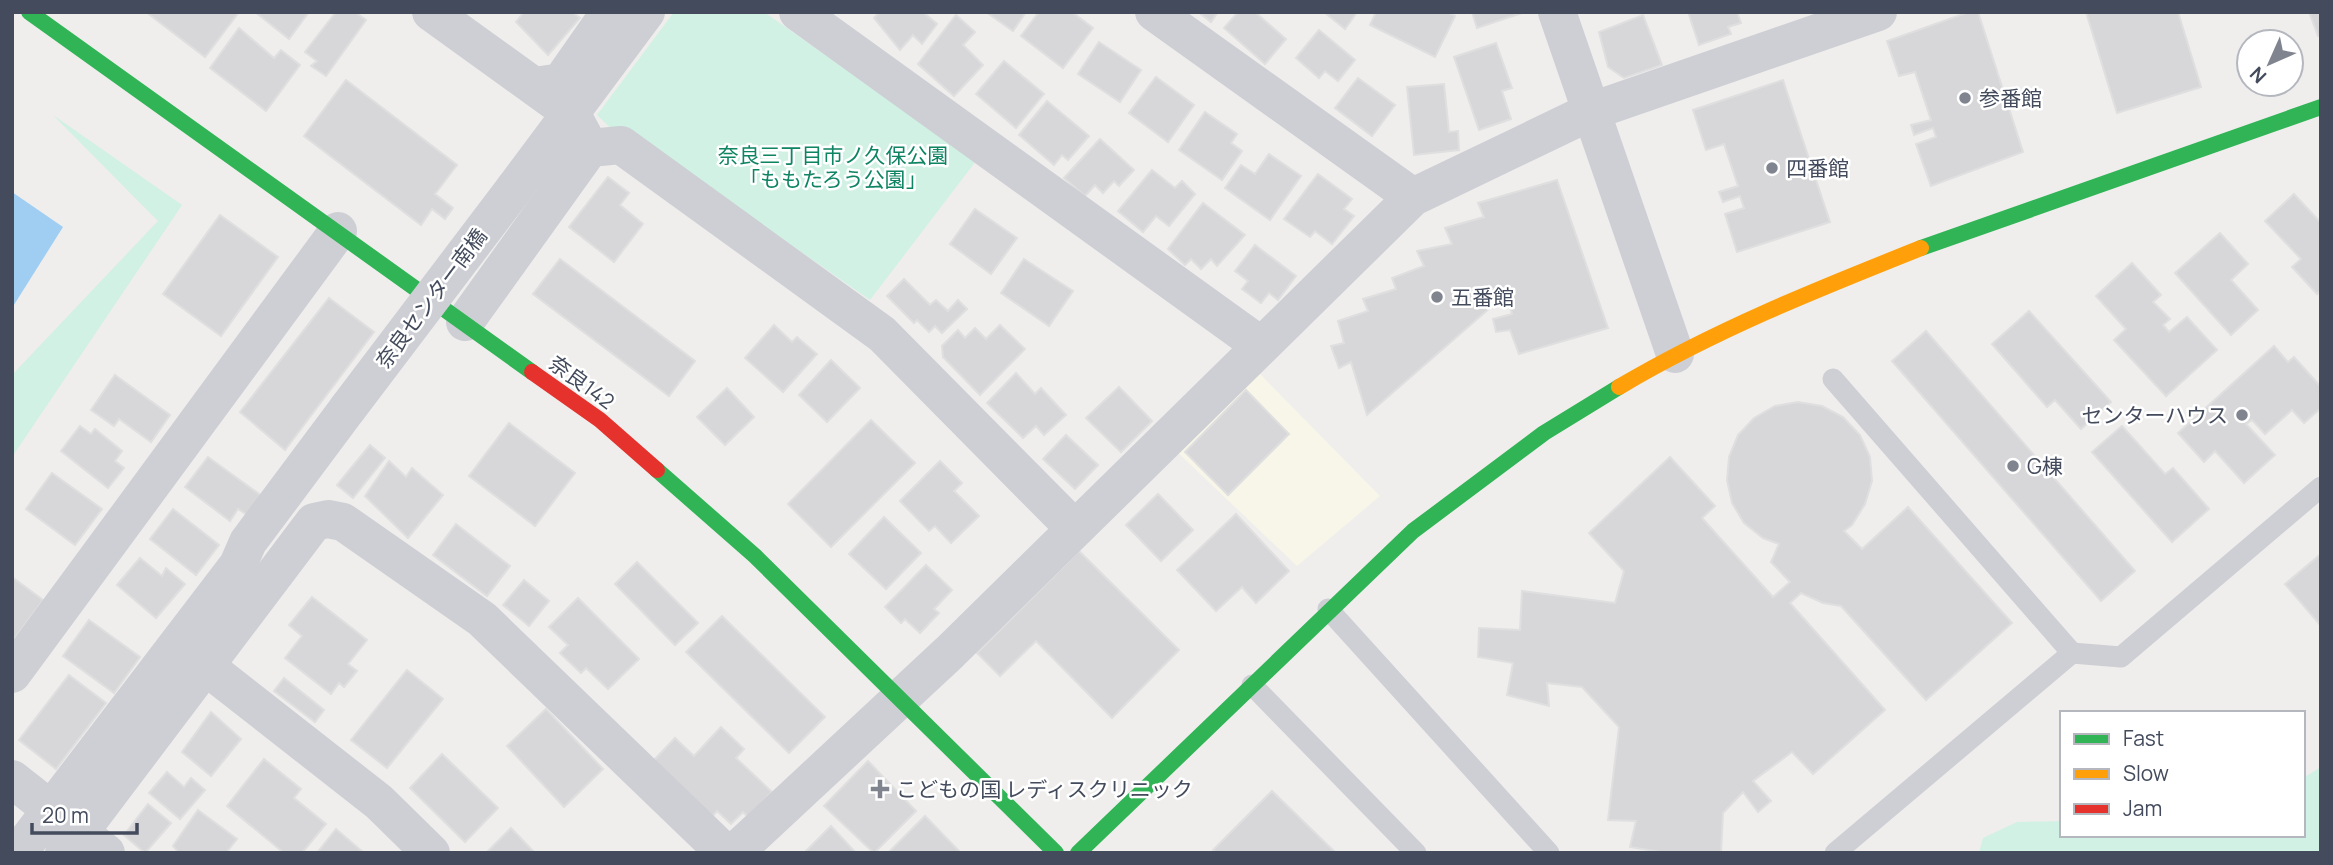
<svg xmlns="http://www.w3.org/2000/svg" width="2333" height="865" viewBox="0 0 2333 865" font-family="Manrope,'Noto Sans JP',sans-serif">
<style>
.commercial{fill:#f7f6e8}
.green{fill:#d0f1e3}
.water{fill:#a0cef2}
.building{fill:#d7d7d9;stroke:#e0dfe0;stroke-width:2}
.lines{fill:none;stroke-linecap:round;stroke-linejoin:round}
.lane{stroke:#cecfd4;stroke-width:21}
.street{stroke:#cecfd4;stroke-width:38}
.fast{stroke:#30b455;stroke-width:16}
.slow{stroke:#ff9f0a;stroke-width:16}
.jam{stroke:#e5322d;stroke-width:16}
.street-bridge{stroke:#cecfd4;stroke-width:38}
.poi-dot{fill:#7f848f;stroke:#fff;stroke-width:2.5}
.labels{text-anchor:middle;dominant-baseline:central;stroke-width:5;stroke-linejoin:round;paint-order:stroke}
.poi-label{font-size:21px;fill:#434b5c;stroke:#fff;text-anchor:start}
.park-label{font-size:21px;fill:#0e8463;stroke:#fff}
.street-label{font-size:21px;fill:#434b5c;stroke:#fff}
</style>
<rect width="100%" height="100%" fill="#efeeed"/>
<polygon class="commercial" points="1255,369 1380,496 1297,566 1174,449"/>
<g class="green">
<polygon points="674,12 764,12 976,161 870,300 634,135 616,133 597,115"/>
<polygon points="53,115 182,205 12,457 12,375 158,221"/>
<polygon points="2321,767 2321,853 1979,853 1983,838 2017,822 2062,821 2062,835 2303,835 2303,778"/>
</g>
<polygon class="water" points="12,192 63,227 12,308"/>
<g class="building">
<polygon points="146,12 239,12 205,57"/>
<polygon points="255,12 309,12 289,39"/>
<polygon points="336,12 355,12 366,20 326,76 311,66 317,61 305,52"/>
<polygon points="524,12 572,12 580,18 548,55 516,22"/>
<polygon points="879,12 923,12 937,24 922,44 913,35 900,50 874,18"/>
<polygon points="986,12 1026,12 1013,31"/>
<polygon points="1039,12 1072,12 1093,28 1063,68 1021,36"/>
<polygon points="1198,12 1218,12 1211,22"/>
<polygon points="1238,12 1255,12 1286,39 1265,64 1224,28"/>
<polygon points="1324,12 1357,12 1345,29"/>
<polygon points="1376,12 1447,12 1455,16 1435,57 1370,25"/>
<polygon points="1472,12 1525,12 1477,28"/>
<polygon points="1688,12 1737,12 1741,23 1728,27 1731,34 1699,45"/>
<polygon points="1969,12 1978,12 2023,152 1931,186 1916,144 1936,137 1933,128 1914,135 1911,125 1931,120 1915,72 1899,76 1887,41"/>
<polygon points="2086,12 2178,12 2201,87 2117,113"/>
<polygon points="2309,12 2321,12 2321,35 2318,36"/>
<polygon points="956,15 975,32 963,45 983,65 954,96 918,64"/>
<polygon points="1643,15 1662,65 1624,78 1608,67 1599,32"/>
<polygon points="239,28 274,58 281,50 300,65 266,111 210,68"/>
<polygon points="1319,30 1355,60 1338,81 1325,71 1319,78 1296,58"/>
<polygon points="1099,42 1141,70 1120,102 1078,74"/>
<polygon points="1496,43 1512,88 1502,91 1511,119 1479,130 1454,57"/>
<polygon points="1004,61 1044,94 1016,128 976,94"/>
<polygon points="1156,77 1194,105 1168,142 1129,113"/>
<polygon points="1358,78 1395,105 1372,136 1335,108"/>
<polygon points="346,80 457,165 435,194 453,208 445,219 432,209 421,225 304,136"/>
<polygon points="1783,80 1830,222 1737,252 1725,214 1744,208 1740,196 1723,202 1719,192 1738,186 1724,144 1706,150 1693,110"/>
<polygon points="1444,84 1449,132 1458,131 1459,150 1414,155 1407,87"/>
<polygon points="1047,101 1089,136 1068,160 1062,155 1054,165 1019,135"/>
<polygon points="1205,112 1237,134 1231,143 1242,151 1222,180 1179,150"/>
<polygon points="1100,139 1134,170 1119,186 1114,181 1103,193 1095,185 1085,196 1064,178"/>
<polygon points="1269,154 1301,176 1270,220 1225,188 1241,165 1255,174"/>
<polygon points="1152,170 1175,188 1182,181 1195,194 1169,226 1156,216 1143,232 1118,211"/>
<polygon points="1318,174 1352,199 1344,209 1354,216 1332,244 1315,231 1310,237 1284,219"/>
<polygon points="608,177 629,193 620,205 643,224 614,262 569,227"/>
<polygon points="1557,180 1608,328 1519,354 1510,330 1496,332 1493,319 1512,314 1506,294 1367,415 1351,362 1339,368 1331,346 1344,343 1338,321 1368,311 1363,299 1396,289 1392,278 1424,266 1417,251 1452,244 1445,228 1484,217 1478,203"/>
<polygon points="2294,194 2321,223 2321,290 2317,294 2292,267 2301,259 2265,221"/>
<polygon points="1203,203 1245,235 1217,266 1211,259 1201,269 1191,259 1185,265 1168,249"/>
<polygon points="975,209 1017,238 991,274 950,244"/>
<polygon points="220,215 278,257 221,336 163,294"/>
<polygon points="2220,233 2248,264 2231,280 2258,310 2231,335 2175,273"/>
<polygon points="1255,245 1296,276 1278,300 1269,293 1261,303 1242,289 1248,281 1235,271"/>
<polygon points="560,259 695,361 669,396 533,294"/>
<polygon points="1024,259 1073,291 1049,326 1001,293"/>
<polygon points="2132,263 2161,295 2153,302 2170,319 2163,325 2169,332 2187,317 2217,350 2166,396 2114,340 2126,329 2096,296"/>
<polygon points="904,279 930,305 936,300 948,311 958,300 967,309 942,333 935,326 929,332 917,320 914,323 887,296"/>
<polygon points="329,298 374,332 285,450 240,412"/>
<polygon points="2029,311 2111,402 2081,429 2055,400 2047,407 1992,344"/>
<polygon points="774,325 792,342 797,337 817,354 783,392 745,358"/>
<polygon points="1000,325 1025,349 980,395 943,357 942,346 958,330 965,338 975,328 986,339"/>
<polygon points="1926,331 2135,571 2101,601 1892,361"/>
<polygon points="2274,346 2288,362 2294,357 2321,387 2321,408 2304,423 2292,410 2265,434 2252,420 2246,424 2275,455 2244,483 2215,451 2204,462 2178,433"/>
<polygon points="831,360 860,388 827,422 799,395"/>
<polygon points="1016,373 1035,394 1041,388 1066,415 1044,435 1036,426 1023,438 987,403"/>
<polygon points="115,375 170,415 151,442 119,419 114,426 91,410"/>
<polygon points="1119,387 1152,421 1121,452 1086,418"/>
<polygon points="727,388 754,417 725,445 697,417"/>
<polygon points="1246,390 1289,434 1228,495 1185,452"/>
<polygon points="1798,402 1822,406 1843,417 1860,435 1870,457 1872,481 1865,504 1852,525 1844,531 1862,549 1908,507 2012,623 1926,700 1841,606 1823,603 1801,593 1790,603 1885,710 1813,774 1792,752 1753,781 1771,801 1758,812 1743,792 1723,813 1721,853 1666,853 1630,847 1636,821 1608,820 1619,727 1582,687 1547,683 1549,706 1507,695 1513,663 1478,657 1479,628 1520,630 1522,591 1615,603 1624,571 1589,533 1670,457 1715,506 1702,518 1773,597 1790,582 1771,562 1779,544 1763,538 1744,523 1732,503 1727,480 1729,457 1738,435 1754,418 1775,406"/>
<polygon points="871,420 915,463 831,547 788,504"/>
<polygon points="509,423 575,473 535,526 469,476"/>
<polygon points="80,426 91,434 95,429 122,451 115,461 124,468 108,488 61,451"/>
<polygon points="2122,426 2165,474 2173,468 2209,509 2172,542 2092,452"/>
<polygon points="1066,435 1098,465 1075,489 1043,459"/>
<polygon points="370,445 385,458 353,498 337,485"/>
<polygon points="208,457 262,496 247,515 238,509 230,521 185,487"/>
<polygon points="389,461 406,477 412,468 443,495 408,538 365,496"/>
<polygon points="940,461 962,483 954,491 979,516 951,543 935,526 929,531 900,501"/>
<polygon points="52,473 102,509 75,545 26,509"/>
<polygon points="1158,494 1193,530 1161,561 1126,525"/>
<polygon points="173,509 219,545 196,575 150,539"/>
<polygon points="1236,514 1289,571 1256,603 1242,587 1216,611 1177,570"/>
<polygon points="884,517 921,553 886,589 849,554"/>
<polygon points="456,524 510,566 487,596 433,555"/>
<polygon points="1079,551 1179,650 1112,718 1036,641 1000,676 977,653"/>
<polygon points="2321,554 2321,626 2285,584"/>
<polygon points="140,558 162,576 166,568 185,584 156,618 117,585"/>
<polygon points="637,562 698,623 675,645 615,584"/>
<polygon points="926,565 952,590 934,609 939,613 920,633 905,619 901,623 885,607"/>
<polygon points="12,577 43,600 15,638 12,636"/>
<polygon points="524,580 549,601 529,626 503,605"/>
<polygon points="312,597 367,640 348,664 357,671 344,687 339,683 331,694 285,658 302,636 289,625"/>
<polygon points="578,598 639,659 608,689 586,668 581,673 560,653 568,645 549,627"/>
<polygon points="722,616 825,717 789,753 686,652"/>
<polygon points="89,620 140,657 114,693 63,656"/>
<polygon points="407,670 443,699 387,768 351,740"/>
<polygon points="69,675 106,703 56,769 19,740"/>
<polygon points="284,678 324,710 315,722 274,691"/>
<polygon points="546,709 603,769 564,807 507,746"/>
<polygon points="211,712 241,739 211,776 182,752"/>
<polygon points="721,727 744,749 736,758 772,792 748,817 743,812 731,824 717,811 712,817 653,761 675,738 694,756"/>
<polygon points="442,754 498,808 465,842 410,788"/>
<polygon points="264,759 301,789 294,798 326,824 302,853 284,853 227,806"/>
<polygon points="868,761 916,811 874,853 824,806"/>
<polygon points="167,772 184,787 191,778 205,790 180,819 149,793"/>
<polygon points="1272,791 1336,853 1216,853 1213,850"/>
<polygon points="148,804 171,823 145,853 124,835"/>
<polygon points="198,810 237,839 226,853 179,853 173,846"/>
<polygon points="925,816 961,853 888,853"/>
<polygon points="831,826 856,853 804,853"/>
<polygon points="511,828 535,853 486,853"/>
<polygon points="336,829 364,853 317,853"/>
</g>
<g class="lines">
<g class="lane">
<polyline points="1833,379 2072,653"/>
<polyline points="1328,609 1549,853"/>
<polyline points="1252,685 1416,853"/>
<polyline points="1835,853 2072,653 2121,657 2321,487"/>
</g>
<g class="street">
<polyline points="431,12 571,113 583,135"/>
<polyline points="798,12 1260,345"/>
<polyline points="1154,12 1413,197"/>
<polyline points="1557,12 1675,354"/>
<polyline points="535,86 561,82 610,12"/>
<polyline points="514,189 646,12"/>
<polyline points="465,322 590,148 621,145 882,334 1074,528"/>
<polyline points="204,665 379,802 431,853"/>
<polyline points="12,674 338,231"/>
<polyline points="12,779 106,853"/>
<polyline points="18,853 238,565 248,542 348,408"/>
<polyline points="64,853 314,522 328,519 343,522 482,619 725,853"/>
<polyline points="734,853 950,652 1413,197 1592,111 1878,12"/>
</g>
<g class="fast">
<polyline points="29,12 532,372"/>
<polyline points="1921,248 2321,107"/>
<polyline points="657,470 755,556 1056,853"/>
<polyline points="1078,853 1413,531 1544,433 1619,387"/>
</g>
<path class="slow" d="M1619 387C1715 330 1818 289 1921 248"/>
<polyline class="jam" points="532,372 600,420 657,470"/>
<polyline class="street-bridge" points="348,408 514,189"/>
</g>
<g class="poi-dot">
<circle cx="1965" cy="98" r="7"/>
<circle cx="1772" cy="168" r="7"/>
<circle cx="1437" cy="297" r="7"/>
<circle cx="2242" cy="415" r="7"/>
<circle cx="2013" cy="466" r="7"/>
<path d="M876.5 778.5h7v7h7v7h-7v7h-7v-7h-7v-7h7z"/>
</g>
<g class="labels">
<g class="poi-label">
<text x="1979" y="98">参番館</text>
<text x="1786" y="168">四番館</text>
<text x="1451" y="297">五番館</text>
<text x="2228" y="415" text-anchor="end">センターハウス</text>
<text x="2027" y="466">G棟</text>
<text x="896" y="789">こどもの国 レディスクリニック</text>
</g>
<g class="park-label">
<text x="833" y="155">奈良三丁目市ノ久保公園<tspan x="833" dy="24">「ももたろう公園」</tspan></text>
</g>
<g class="street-label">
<text transform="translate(431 298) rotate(-53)">奈良センター南橋</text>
<text transform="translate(582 382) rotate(36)">奈良142</text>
</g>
</g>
<rect width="2333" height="865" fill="none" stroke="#434b5c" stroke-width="28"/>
<rect x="2060" y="711" width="245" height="126" fill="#ffffff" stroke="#b4b7be" stroke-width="2"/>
<rect x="2074" y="734" width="35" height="10" fill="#30b455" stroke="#b4b7be" stroke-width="2"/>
<text x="2123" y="746" font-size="21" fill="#434b5c">Fast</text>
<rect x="2074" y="769" width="35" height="10" fill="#ff9f0a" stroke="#b4b7be" stroke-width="2"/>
<text x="2123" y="781" font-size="21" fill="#434b5c">Slow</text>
<rect x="2074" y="804" width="35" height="10" fill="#e5322d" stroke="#b4b7be" stroke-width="2"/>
<text x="2123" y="816" font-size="21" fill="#434b5c">Jam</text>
<g transform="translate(2270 63) rotate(225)"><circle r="33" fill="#ffffff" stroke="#b4b7be" stroke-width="2"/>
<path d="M0-5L12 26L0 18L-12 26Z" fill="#7f848f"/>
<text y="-10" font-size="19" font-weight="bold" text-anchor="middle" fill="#434b5c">N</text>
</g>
<path d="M32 823v10h105v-10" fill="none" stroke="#434b5c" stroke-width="3.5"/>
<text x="42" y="823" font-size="21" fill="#434b5c" stroke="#ffffff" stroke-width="5" paint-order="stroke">20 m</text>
</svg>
